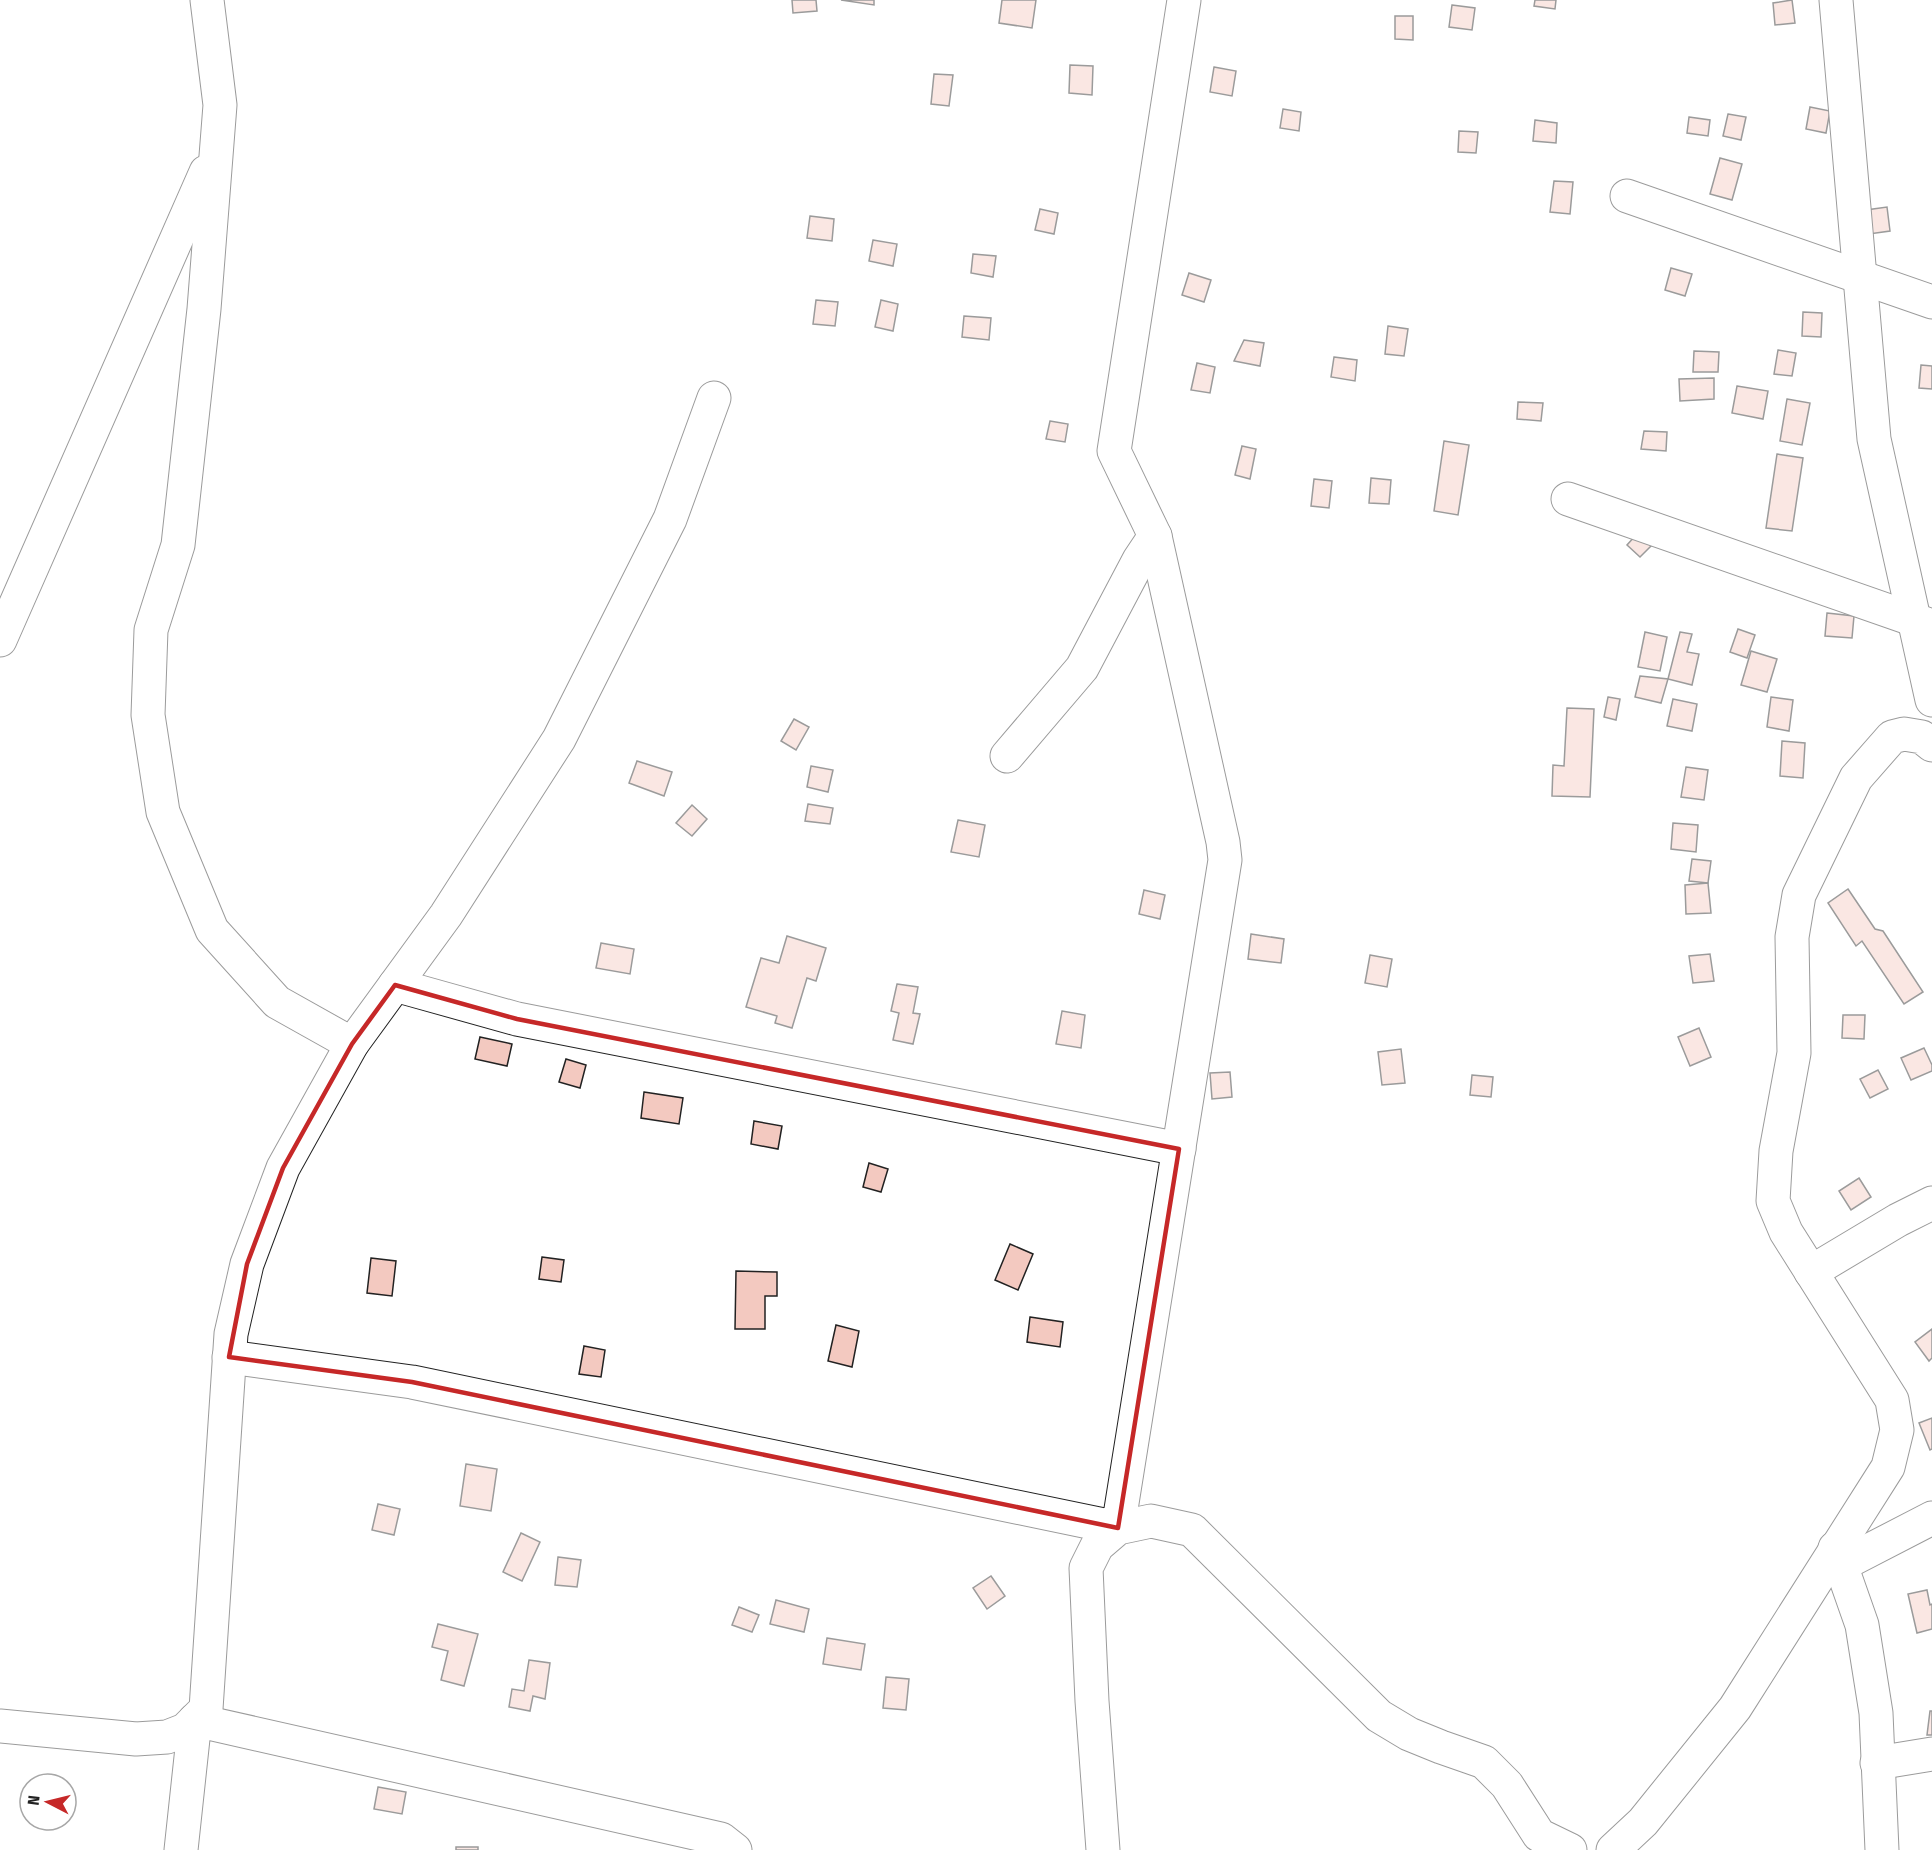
<svg xmlns="http://www.w3.org/2000/svg" width="1932" height="1850" viewBox="0 0 1932 1850" font-family="'Fira Sans Condensed',sans-serif">
<style>
.building{fill:#f3c9c0;stroke:#222;stroke-width:1.5}
.lines{fill:none;stroke-linecap:round;stroke-linejoin:round}
.minor-casing{stroke:#222;stroke-width:35}
.minor{stroke:#fff;stroke-width:33}
.marked{fill:none;stroke:#c62828;stroke-width:4.5;stroke-linejoin:round}
</style>
<rect width="100%" height="100%" fill="#fff"/>
<g class="building">
<polygon points="792,0 816,0 817,11 793,13"/>
<polygon points="841,0 874,0 874,5"/>
<polygon points="1002,0 1036,0 1032,28 999,23"/>
<polygon points="1535,0 1556,0 1555,9 1534,6"/>
<polygon points="1792,0 1795,23 1775,25 1773,3"/>
<polygon points="1452,5 1475,8 1472,30 1449,27"/>
<polygon points="1395,16 1413,16 1413,40 1395,39"/>
<polygon points="1070,65 1093,66 1092,95 1069,93"/>
<polygon points="1214,67 1236,71 1232,96 1210,92"/>
<polygon points="934,74 953,75 949,106 931,104"/>
<polygon points="1810,107 1830,111 1826,133 1806,129"/>
<polygon points="1283,109 1301,112 1299,131 1280,128"/>
<polygon points="1728,114 1746,117 1741,140 1723,136"/>
<polygon points="1689,117 1710,120 1708,136 1687,133"/>
<polygon points="1535,120 1557,123 1556,143 1533,141"/>
<polygon points="1459,131 1478,132 1476,153 1458,152"/>
<polygon points="1720,158 1742,164 1732,200 1710,194"/>
<polygon points="1554,181 1573,182 1570,214 1550,212"/>
<polygon points="1887,207 1890,231 1869,234 1866,210"/>
<polygon points="1040,209 1058,213 1054,234 1035,230"/>
<polygon points="810,216 834,219 832,241 807,238"/>
<polygon points="873,240 897,244 893,266 869,261"/>
<polygon points="973,254 996,256 993,277 971,273"/>
<polygon points="1671,268 1692,274 1685,296 1665,290"/>
<polygon points="1189,273 1211,280 1204,302 1182,295"/>
<polygon points="816,300 838,302 835,326 813,324"/>
<polygon points="881,300 898,304 893,331 875,327"/>
<polygon points="1803,312 1822,313 1821,337 1802,336"/>
<polygon points="964,316 991,318 989,340 962,337"/>
<polygon points="1388,326 1408,329 1404,356 1385,354"/>
<polygon points="1244,340 1264,343 1260,366 1234,361"/>
<polygon points="1778,350 1796,353 1792,376 1774,374"/>
<polygon points="1694,351 1719,352 1718,372 1693,372"/>
<polygon points="1334,357 1357,360 1355,381 1331,377"/>
<polygon points="1197,363 1215,367 1210,393 1191,390"/>
<polygon points="1921,365 1932,366 1932,389 1919,388"/>
<polygon points="1714,378 1714,399 1680,401 1679,379"/>
<polygon points="1737,386 1768,391 1763,419 1732,413"/>
<polygon points="1787,399 1810,403 1802,445 1780,441"/>
<polygon points="1518,402 1543,403 1541,421 1517,419"/>
<polygon points="1050,421 1068,424 1065,442 1046,439"/>
<polygon points="1644,431 1667,432 1666,451 1641,449"/>
<polygon points="1444,441 1469,445 1458,515 1434,511"/>
<polygon points="1242,446 1256,449 1250,479 1235,475"/>
<polygon points="1777,454 1803,458 1792,531 1766,528"/>
<polygon points="1371,478 1391,480 1389,504 1369,503"/>
<polygon points="1314,479 1332,481 1329,508 1311,506"/>
<polygon points="1644,526 1658,539 1640,557 1627,545"/>
<polygon points="1827,613 1854,616 1852,638 1825,636"/>
<polygon points="1738,629 1755,635 1747,658 1730,652"/>
<polygon points="1645,632 1667,637 1660,671 1638,667"/>
<polygon points="1680,632 1692,634 1687,652 1699,654 1692,685 1668,679"/>
<polygon points="1751,651 1777,659 1767,692 1741,685"/>
<polygon points="1640,676 1668,679 1661,703 1635,697"/>
<polygon points="1608,697 1620,699 1616,720 1604,717"/>
<polygon points="1771,697 1793,700 1789,731 1767,727"/>
<polygon points="1673,699 1697,704 1692,731 1667,726"/>
<polygon points="1567,708 1594,709 1590,797 1552,796 1553,765 1564,766"/>
<polygon points="794,719 809,727 796,750 781,741"/>
<polygon points="1782,741 1805,743 1803,778 1780,776"/>
<polygon points="637,761 672,772 664,796 629,783"/>
<polygon points="811,766 833,770 828,792 807,787"/>
<polygon points="1686,767 1708,770 1704,800 1681,797"/>
<polygon points="808,804 833,808 830,824 805,821"/>
<polygon points="692,805 707,819 692,836 676,823"/>
<polygon points="958,820 985,825 979,857 951,852"/>
<polygon points="1673,823 1698,825 1696,852 1671,849"/>
<polygon points="1692,859 1711,861 1708,883 1689,881"/>
<polygon points="1708,883 1711,913 1686,914 1685,885"/>
<polygon points="1848,889 1875,929 1883,931 1923,992 1904,1004 1862,941 1856,946 1828,903"/>
<polygon points="1144,890 1165,895 1160,919 1139,914"/>
<polygon points="1251,934 1284,939 1281,963 1248,959"/>
<polygon points="787,936 826,948 816,981 807,978 792,1028 775,1023 777,1016 746,1007 761,958 779,963"/>
<polygon points="601,943 634,949 630,974 596,968"/>
<polygon points="1710,954 1714,981 1693,983 1689,956"/>
<polygon points="1370,955 1392,959 1387,987 1365,983"/>
<polygon points="897,984 918,987 913,1013 920,1014 913,1044 893,1040 899,1013 891,1011"/>
<polygon points="1062,1011 1085,1015 1081,1048 1056,1044"/>
<polygon points="1843,1015 1865,1015 1864,1039 1842,1038"/>
<polygon points="1699,1028 1711,1057 1690,1066 1678,1037"/>
<polygon points="480,1037 512,1044 507,1066 475,1059"/>
<polygon points="1924,1048 1932,1065 1932,1071 1911,1080 1901,1058"/>
<polygon points="1401,1049 1405,1083 1382,1085 1378,1052"/>
<polygon points="566,1059 586,1065 580,1088 559,1082"/>
<polygon points="1878,1070 1888,1089 1870,1098 1860,1079"/>
<polygon points="1230,1072 1232,1097 1212,1099 1210,1073"/>
<polygon points="1472,1075 1493,1077 1491,1097 1470,1095"/>
<polygon points="644,1092 683,1098 679,1124 641,1118"/>
<polygon points="754,1121 782,1126 778,1149 751,1144"/>
<polygon points="869,1163 888,1169 881,1192 863,1187"/>
<polygon points="1859,1178 1871,1197 1851,1210 1839,1191"/>
<polygon points="1010,1244 1033,1254 1018,1290 995,1280"/>
<polygon points="542,1257 564,1260 561,1282 539,1279"/>
<polygon points="371,1258 396,1261 392,1296 367,1293"/>
<polygon points="736,1271 777,1272 777,1296 765,1296 765,1329 735,1329"/>
<polygon points="1030,1317 1063,1322 1060,1347 1027,1342"/>
<polygon points="836,1325 859,1331 852,1367 828,1361"/>
<polygon points="1932,1329 1932,1358 1929,1361 1915,1342"/>
<polygon points="584,1346 605,1350 601,1377 579,1374"/>
<polygon points="1932,1418 1932,1449 1930,1450 1919,1423"/>
<polygon points="466,1464 497,1469 491,1511 460,1506"/>
<polygon points="378,1504 400,1509 394,1535 372,1530"/>
<polygon points="521,1533 540,1542 522,1581 503,1572"/>
<polygon points="558,1557 581,1560 577,1587 555,1585"/>
<polygon points="991,1576 1005,1596 987,1609 973,1588"/>
<polygon points="1927,1590 1930,1605 1932,1604 1932,1629 1917,1633 1908,1594"/>
<polygon points="776,1600 809,1609 804,1632 770,1624"/>
<polygon points="739,1607 759,1615 752,1632 732,1625"/>
<polygon points="438,1624 478,1634 464,1686 441,1680 448,1651 432,1647"/>
<polygon points="827,1638 865,1644 861,1670 823,1664"/>
<polygon points="529,1660 550,1663 545,1699 533,1696 530,1711 509,1707 512,1689 524,1691"/>
<polygon points="886,1677 909,1679 906,1710 883,1708"/>
<polygon points="1930,1711 1932,1711 1932,1735 1927,1735"/>
<polygon points="378,1787 406,1792 402,1814 374,1809"/>
<rect x="456" y="1847" width="22" height="3"/>
</g>
<g class="lines">
<defs>
<g id="minor">
<polyline points="207,0 220,105 204,309 178,545 151,630 148,715 163,812 212,930 277,1002 352,1044"/>
<polyline points="1836,0 1874,439 1932,700"/>
<polyline points="1627,196 1932,302"/>
<polyline points="1568,499 1932,626"/>
<polyline points="0,640 206,172"/>
<polyline points="1007,756 1082,668 1139,560 1155,536"/>
<polyline points="395,985 517,1019 1179,1149"/>
<polyline points="1811,1272 1898,1220 1932,1203"/>
<polyline points="229,1357 412,1382 1118,1528 1225,860 1223,842 1155,536 1114,451 1184,0"/>
<polyline points="1835,1548 1862,1625 1876,1713 1882,1850"/>
<polyline points="1841,1565 1932,1518"/>
<polyline points="0,1726 136,1739 167,1737 185,1730 206,1709 231,1334 247,1264 283,1168 352,1044 446,915 559,739 670,519 714,398"/>
<polyline points="1877,1763 1932,1754"/>
<polyline points="181,1850 195,1720 721,1839 735,1850"/>
<polyline points="1103,1850 1092,1701 1086,1568 1097,1546 1118,1528 1151,1521 1192,1530 1379,1716 1409,1734 1441,1747 1484,1762 1507,1785 1539,1835 1570,1850"/>
<polyline points="1613,1850 1643,1822 1735,1708 1888,1467 1897,1430 1892,1400 1786,1232 1773,1201 1776,1151 1794,1053 1792,937 1799,895 1856,778 1892,737 1904,734 1922,737 1932,745"/>
</g>
</defs>
<use href="#minor" class="minor-casing"/>
<use href="#minor" class="minor"/>
</g>
<path d="M0 0H1932V1850H0ZM395 985 517 1019 1179 1149 1118 1528 412 1382 229 1357 247 1264 283 1168 352 1044Z" fill="#fff" fill-opacity=".55" fill-rule="evenodd"/>
<path class="marked" d="M395 985 517 1019 1179 1149 1118 1528 412 1382 229 1357 247 1264 283 1168 352 1044Z"/>
<g transform="translate(48 1802) rotate(277)"><circle r="28" fill="#ffffff" stroke="#a7a7a7" stroke-width="1.5"/>
<path d="M0-4.5L10 22L0 15L-10 22Z" fill="#c62828"/>
<text y="-9" font-size="16" font-weight="bold" text-anchor="middle" fill="#222222">N</text>
</g>
</svg>
